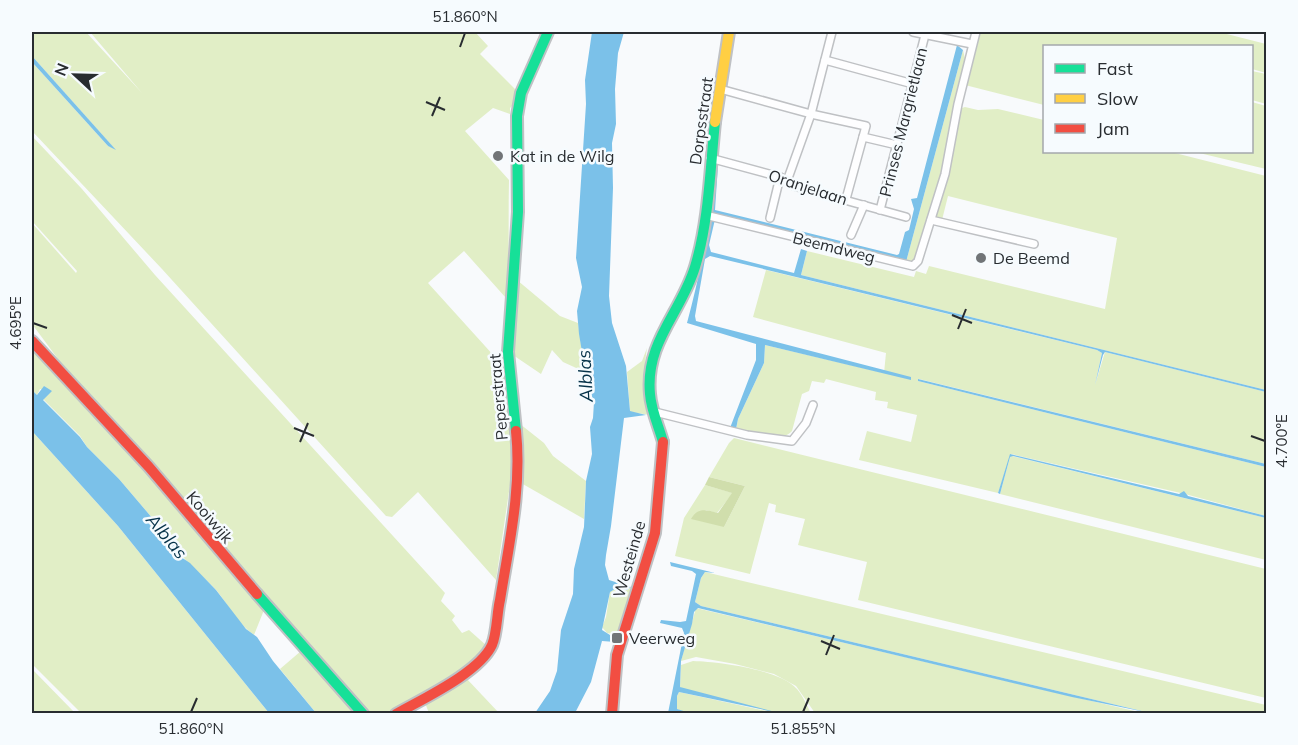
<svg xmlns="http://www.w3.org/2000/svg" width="1298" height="745" viewBox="0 0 1298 745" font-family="Mulish,sans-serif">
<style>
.green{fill:#e1eec6}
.forest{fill:#d0deac}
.water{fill:#7bc1e9}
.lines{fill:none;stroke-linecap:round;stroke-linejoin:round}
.street-casing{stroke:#bfc1c4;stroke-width:10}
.fast-casing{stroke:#bfc1c4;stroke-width:14}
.slow-casing{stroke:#bfc1c4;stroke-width:14}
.jam-casing{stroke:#bfc1c4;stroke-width:14}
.street{stroke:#fefeff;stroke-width:7}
.fast{stroke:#16e098;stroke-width:10}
.slow{stroke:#ffcf43;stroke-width:10}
.jam{stroke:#f24e42;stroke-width:10}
.ticks{fill:none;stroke:#282c30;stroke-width:2}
.poi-dot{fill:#717477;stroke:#f6fbfe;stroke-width:2}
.labels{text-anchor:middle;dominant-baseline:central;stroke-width:5;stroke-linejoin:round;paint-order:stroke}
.street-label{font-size:16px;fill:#282c30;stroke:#f6fbfe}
.poi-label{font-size:16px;fill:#282c30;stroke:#f6fbfe;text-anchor:start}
.water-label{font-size:18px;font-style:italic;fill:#063249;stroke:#f6fbfe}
.neatline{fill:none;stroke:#282c30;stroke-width:2}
.ticks-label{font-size:15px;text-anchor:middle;fill:#282c30}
</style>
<rect width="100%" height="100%" fill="#f8fafc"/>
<g class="green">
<path d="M32 32H86L142 93 90 32H475L488 46 480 54 517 91 515 103 510 108V114L493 108 465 131 509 180C508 220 510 259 506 298L464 251 428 283 504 367 511 438V478L496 580 418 492 392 517 386 516 162 269 32 131V62L108 146 114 148 32 56Z"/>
<polygon points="978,32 1219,32 1266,44 1266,73 1252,69 1252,46 1044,46 1044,105 965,85"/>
<polygon points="963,50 965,59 959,83 942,175 913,262 906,262"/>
<polygon points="1252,71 1266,74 1266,104 1252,100"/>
<polygon points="1252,102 1266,106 1266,169 1195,152 1252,152"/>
<polygon points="965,107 978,110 998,109 1044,120 1044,152 1171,152 1266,176 1266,390 801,275 807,251 914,277 916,271 926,274 929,266 1105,309 1117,238 948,196 942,220 935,217 959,109"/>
<path d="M32 136 82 189 155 275 445 593 441 601 455 616 452 620 462 633 469 630 487 646 470 667 395 711C385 714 374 715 364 710L32 337V333L46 350 61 363 32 324V223L76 273 77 271 32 221Z"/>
<path d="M766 270 1097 350 1102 353 1095 385 1105 352 1266 392V464L919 379 918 381 1266 467V516L1185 494 1011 454 998 493 859 460 867 431 911 442 917 415 887 408 888 402 875 400 876 392 826 379 824 383 812 381 809 391 802 394 792 431C782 442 764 434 752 432L750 434 736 429 738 419 764 363 765 345 884 373 886 353 753 317Z"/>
<polygon points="517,280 560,316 578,323 585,372 563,362 552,350 541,374 513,355"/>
<path d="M647 348C643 372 644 392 650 415L630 412 627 372 642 361Z"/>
<path d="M32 350 132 455 264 610 254 635C238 624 229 606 217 591 204 576 185 564 176 546L119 479 87 447 80 436 43 399 51 391 40 389 37 395 32 390Z"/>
<polygon points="520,424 544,443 553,456 586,481 584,519 521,483"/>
<polygon points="32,431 118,526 269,713 81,713 32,664"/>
<polygon points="734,438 1266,569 1266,698 858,600 867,562 798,545 805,519 775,512 776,505 769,503 750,574 675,556 684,518 705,485 733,493 717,513 705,510 724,527 745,486 709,477 729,443"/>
<polygon points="1012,456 1266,518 1266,560 1000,494 1010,457"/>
<polygon points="705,572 1266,705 1266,713 1150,713 701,606 695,602 701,578"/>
<polygon points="631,587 633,587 617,635 607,633 602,627 606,617 610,592 615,589 627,590"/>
<polygon points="696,608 1143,713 815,713 796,686 774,674 735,664 696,657 681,661"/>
<polygon points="301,651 355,713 316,713 280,669"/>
<path d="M693 661C719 662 779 669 797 689 803 696 807 706 811 713L779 714 683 689 680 687 681 665Z"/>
<polygon points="32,669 75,713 32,713"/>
<polygon points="466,678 499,713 429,713 425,703"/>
<polygon points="679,692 776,713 690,714 677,709 677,696"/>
</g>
<path class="forest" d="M709 477 745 486 724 527 691 519C698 507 706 510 718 513L732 493 705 485Z"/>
<g class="water">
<polygon points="592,32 624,32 618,53 615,89 616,124 612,143 613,188 609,296 612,323 626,366 630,411 646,415 624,418 611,526 606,555 605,565 609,580 631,587 627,590 615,589 610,592 602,630 610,635 617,635 615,642 602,641 591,682 575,713 535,713 550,691 557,671 561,630 573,594 574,569 584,527 586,481 592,454 590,427 593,418 594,402 587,382 579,334 577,311 582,287 576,258 586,104 585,80"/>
<path d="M957 45 963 50 906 262 716 215 709 245 711 252 794 273 801 249 807 251 801 275 1266 390V392L1105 352 1103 355 1095 385 1102 353 1097 350 710 256 705 259 695 316 696 321 911 377V380L765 345 764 363 738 419 736 429 730 428 756 360V344L687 323C701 271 711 219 715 165H718L715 210 897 255 899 254 905 232 909 230 914 209 911 199 917 198Z"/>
<polygon points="32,56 116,150 108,146 32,62"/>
<polygon points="918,379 1266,464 1266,467 918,381"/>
<polygon points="44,386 52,391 43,400 80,437 87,447 119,479 176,546 181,557 190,563 216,590 246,629 257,637 273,661 316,713 269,713 118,526 32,431 32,390 37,395"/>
<polygon points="1010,454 1179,494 1184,491 1188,496 1266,516 1266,518 1013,456 1010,457 1000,494 998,493"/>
<polygon points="670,562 715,573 705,572 701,578 695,602 701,606 1150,713 1072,697 698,608 694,612 692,624 681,661 680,687 779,713 679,692 677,696 677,709 690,713 676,711 675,713 668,713 684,633 682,628 660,623 661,620 680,622 686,621 696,574 692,571 671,566"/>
</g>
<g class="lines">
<defs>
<g id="street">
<polyline points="913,32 972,44"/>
<polyline points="825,60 913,84"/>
<polyline points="720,89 811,114 866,126 846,199"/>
<polyline points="863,137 897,145"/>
<polyline points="710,158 780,177 794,186 906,217"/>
<polyline points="787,181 811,114 832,32"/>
<polyline points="880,210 925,35"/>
<polyline points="705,215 913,266 918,261 945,174 958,104 976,32"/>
<polyline points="770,218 780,177"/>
<polyline points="931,220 1034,244"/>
<polyline points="851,235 864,205"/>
<polyline points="655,412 747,435 792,441 806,423 813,405"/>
</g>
<g id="fast">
<polyline points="516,431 508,352 518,212 517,116 521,93 548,32"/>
<path d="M663 442C659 427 651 410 650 394 645 342 681 313 695 267 709 221 710 170 715 122"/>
<polyline points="257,594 363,714"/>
</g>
<polyline id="slow" points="715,122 729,32"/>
<g id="jam">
<polyline points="32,341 149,467 257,594"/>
<path d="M396 714C422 699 479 673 492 645 497 634 497 612 500 600 509 544 522 488 516 431"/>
<polyline points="612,714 617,655 655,533 663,442"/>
</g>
</defs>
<use href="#street" class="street-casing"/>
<use href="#fast" class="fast-casing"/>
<use href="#slow" class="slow-casing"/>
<use href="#jam" class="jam-casing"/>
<use href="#street" class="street"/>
<use href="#fast" class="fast"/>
<use href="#slow" class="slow"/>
<use href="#jam" class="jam"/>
</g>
<path class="ticks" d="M460 47 465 33M426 102 445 110M432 116 440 97M952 315 972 323M33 323 47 328M958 329 966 309M294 428 314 436M1251 436 1265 441M300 442 308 423M821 641 840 649M826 655 834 635M191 712 197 698M803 712 809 698"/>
<g class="poi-dot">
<circle cx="498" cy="156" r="6"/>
<circle cx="981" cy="258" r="6"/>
<rect x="611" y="632" width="12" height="12" rx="3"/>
</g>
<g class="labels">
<g class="street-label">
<text transform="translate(701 121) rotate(-82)">Dorpsstraat</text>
<text transform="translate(903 122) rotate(-76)">Prinses Margrietlaan</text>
<text transform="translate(808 187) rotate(18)">Oranjelaan</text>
<text transform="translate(834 247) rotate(14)">Beemdweg</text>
<text transform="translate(498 397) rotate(-95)">Peperstraat</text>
<text transform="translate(210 517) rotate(50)">Kooiwijk</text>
<text transform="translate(629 559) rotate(-74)">Westeinde</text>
</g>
<g class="poi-label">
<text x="510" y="156">Kat in de Wilg</text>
<text x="993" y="258">De Beemd</text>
<text x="629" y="638">Veerweg</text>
</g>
<g class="water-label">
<text transform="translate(585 376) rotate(-93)">Alblas</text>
<text transform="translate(167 536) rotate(50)">Alblas</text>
</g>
</g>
<rect width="1298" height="745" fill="none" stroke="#f6fbfe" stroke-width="66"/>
<rect x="1043" y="45" width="210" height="108" fill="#f6fbfe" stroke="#a4a8ac" stroke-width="1.5"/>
<rect x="1055" y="64" width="30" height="9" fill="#16e098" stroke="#a4a8ac" stroke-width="1.5"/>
<text x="1097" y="75" font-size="18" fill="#282c30">Fast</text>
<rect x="1055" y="94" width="30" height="9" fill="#ffcf43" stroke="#a4a8ac" stroke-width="1.5"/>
<text x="1097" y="105" font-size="18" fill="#282c30">Slow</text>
<rect x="1055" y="124" width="30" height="9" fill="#f24e42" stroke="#a4a8ac" stroke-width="1.5"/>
<text x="1097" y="135" font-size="18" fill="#282c30">Jam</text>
<g transform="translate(75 75) rotate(292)" stroke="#f6fbfe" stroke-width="4.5" paint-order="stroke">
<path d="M0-4.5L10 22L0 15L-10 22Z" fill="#282c30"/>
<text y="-9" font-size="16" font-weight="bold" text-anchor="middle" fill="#282c30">N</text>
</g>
<rect x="33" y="33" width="1232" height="679" class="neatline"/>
<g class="ticks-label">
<text x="465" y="22">51.860°N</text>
<text transform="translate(16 323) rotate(-90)" y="5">4.695°E</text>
<text transform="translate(1282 441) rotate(-90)" y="5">4.700°E</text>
<text x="191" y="734">51.860°N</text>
<text x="803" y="734">51.855°N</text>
</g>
</svg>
